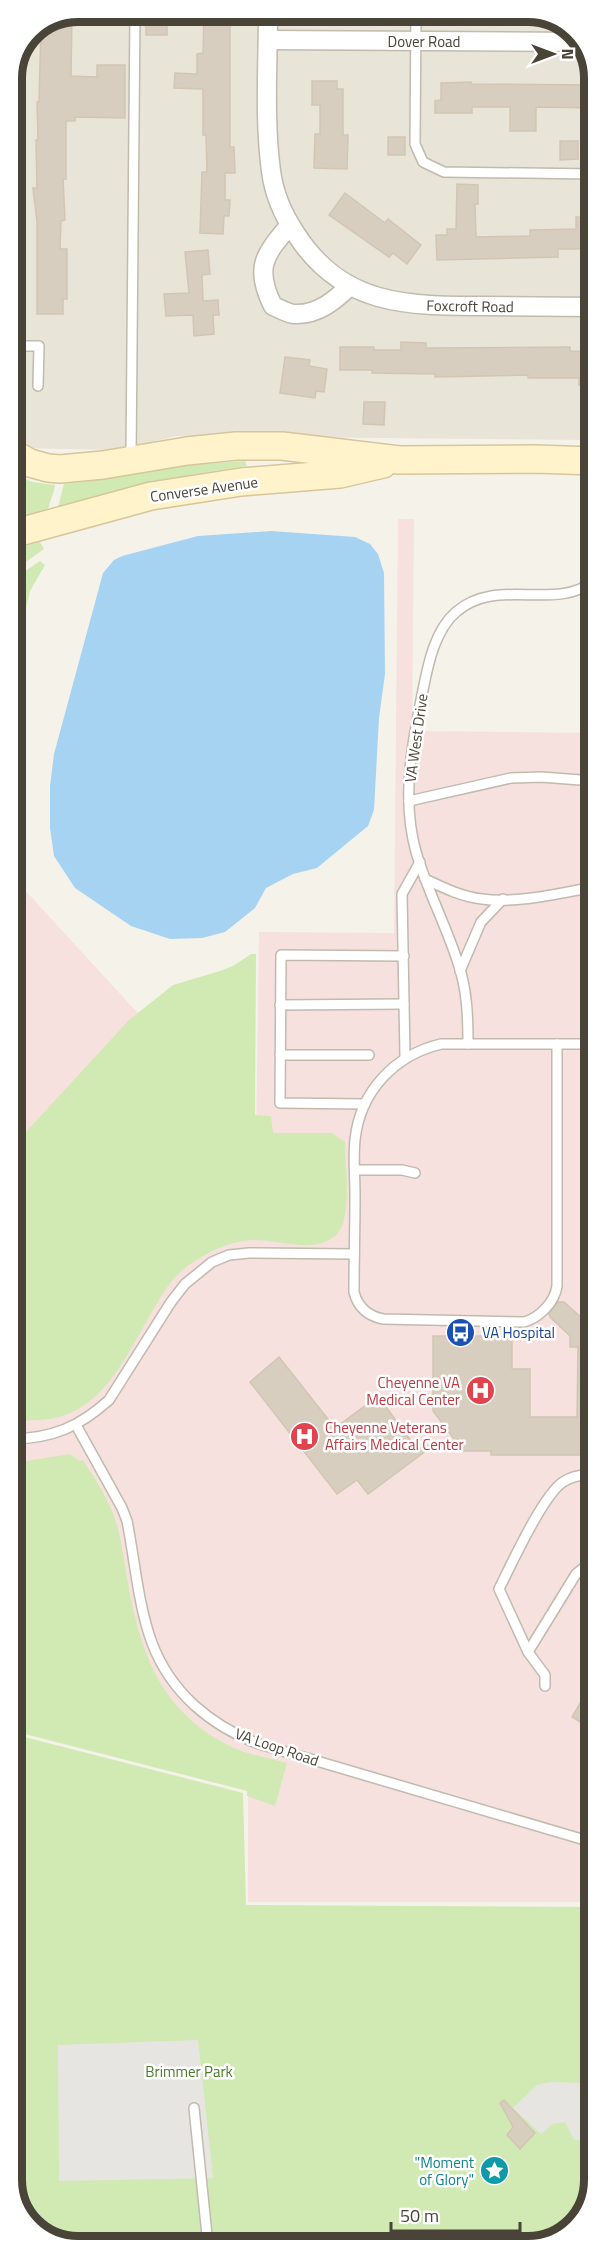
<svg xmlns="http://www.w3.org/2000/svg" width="607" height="2258" viewBox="0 0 607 2258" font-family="'Titillium Web',sans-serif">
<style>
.residential{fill:#e9e4d8}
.medical{fill:#f6e1de}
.green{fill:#d1eab3}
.parking{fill:#e7e5e2}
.water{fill:#a7d3f2}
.building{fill:#d7cebf;stroke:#d2c6b2;stroke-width:1.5}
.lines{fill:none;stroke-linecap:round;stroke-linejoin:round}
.lane-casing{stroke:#c1baad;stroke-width:12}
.street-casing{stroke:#c1baad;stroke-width:21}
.secondary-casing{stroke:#d6c69a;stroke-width:30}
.lane{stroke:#fff;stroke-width:9}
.street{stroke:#fff;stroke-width:18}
.secondary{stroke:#fff3cb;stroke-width:27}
.labels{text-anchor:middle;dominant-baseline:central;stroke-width:5;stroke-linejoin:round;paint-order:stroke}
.street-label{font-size:15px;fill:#4a4338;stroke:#fff}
.transit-label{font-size:15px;fill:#164399;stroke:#fff;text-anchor:start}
.health-label{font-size:15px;fill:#be3a42;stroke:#fff;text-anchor:end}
.park-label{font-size:15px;fill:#497d29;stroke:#fff}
.culture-label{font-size:15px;fill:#0d838f;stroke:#fff;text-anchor:end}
.rim{fill:none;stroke:#4a4338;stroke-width:8}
</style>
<rect width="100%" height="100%" fill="#f5f2ea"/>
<polygon class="residential" points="79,12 537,13 573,29 594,65 594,440 176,436 118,450 12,448 12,78 32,31"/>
<polygon class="medical" points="398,519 414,519 412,731 594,733 595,1902 248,1902 248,1790 13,1730 13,877 256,1142 259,932 394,933"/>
<g class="green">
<path d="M245 461 247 466C182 475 120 488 59 509L58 507 64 484 180 466Z"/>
<path d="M19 476 32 482 55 485C54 495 48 503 48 513L12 523Z"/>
<polygon points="40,542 44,549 12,572 12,550"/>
<polygon points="40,561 45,565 30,591 17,647 12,646 12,580"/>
<path d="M251 954H256L255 1115 271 1116 273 1133H332L345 1142C345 1165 353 1220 336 1235 315 1255 278 1239 252 1240 228 1242 209 1251 189 1265 174 1275 164 1291 155 1307 129 1349 108 1406 55 1418 41 1421 27 1420 14 1421L13 1146 129 1020 173 985 220 971 233 966Z"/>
<path d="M70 1454 80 1461 83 1460C92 1474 102 1489 109 1504 121 1529 123 1556 128 1583 141 1656 162 1714 234 1748 250 1755 270 1758 287 1763L275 1806 247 1796V1791L13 1731 14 1463Z"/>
<polygon points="13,1734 243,1793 246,1905 595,1907 595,2180 579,2223 542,2245 74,2246 34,2229 13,2193"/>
</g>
<g class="parking">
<polygon points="198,2040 213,2178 59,2181 58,2045"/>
<polygon points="550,2082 592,2083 595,2095 594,2139 574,2140 565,2122 552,2124 541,2134 513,2108 537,2085"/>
</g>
<polygon class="water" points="271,531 355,537 370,544 378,554 384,573 385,674 379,718 374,810 368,826 317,868 293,874 266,888 255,908 225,932 202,938 170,939 131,926 75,888 54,856 50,828 50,786 54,754 103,573 114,560 122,556 198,536"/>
<g class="building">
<rect x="146" y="12" width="21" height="23"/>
<polygon points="204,12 230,12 230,147 234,147 235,173 225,173 225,200 230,200 229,216 224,216 223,234 200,233 202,172 207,172 206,135 203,135 203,89 174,88 175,73 197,74 197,54 203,53"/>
<polygon points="72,15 71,76 97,77 97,65 125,65 125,118 75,117 75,121 66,121 66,179 63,179 65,220 61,221 60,249 67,249 67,299 63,299 63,314 37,314 37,222 33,188 37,188 36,140 38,140 37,102 39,102 41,27"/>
<polygon points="312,81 337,81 337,89 343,89 343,135 348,135 347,169 314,168 315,134 320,134 320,105 312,105"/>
<polygon points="471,82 471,84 594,85 594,108 536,107 536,131 510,131 510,107 472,107 472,113 435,113 435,101 441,100 441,83"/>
<rect x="388" y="137" width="17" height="18"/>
<polygon points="560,141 578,141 578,159 560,160"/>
<polygon points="457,184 478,185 478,204 475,204 476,237 530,236 530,230 576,229 576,217 594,217 594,249 558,249 558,257 437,260 436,235 447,235 447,229 456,229"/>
<polygon points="345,193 385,223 388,219 421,245 407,264 393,253 389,257 329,215"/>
<polygon points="208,250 210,274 202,275 203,301 218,300 219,315 213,315 214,334 194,336 193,315 166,316 164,294 189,293 185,252"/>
<polygon points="401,342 426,343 426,348 570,347 570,351 594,352 594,385 579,385 579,378 528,378 528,375 435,377 435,374 372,373 372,370 340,370 340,347 374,347 374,350 401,350"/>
<polygon points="285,357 310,360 309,366 327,369 324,392 316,391 315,398 280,393"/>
<polygon points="364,402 385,402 384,425 363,424"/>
<polygon points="558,1302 564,1302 594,1329 595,1455 491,1455 491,1451 463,1451 433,1411 433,1336 512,1336 512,1369 530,1369 530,1417 577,1417 578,1347 570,1347 570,1336 550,1317 549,1314"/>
<polygon points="279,1357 335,1428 378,1396 414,1445 434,1445 368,1494 357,1480 337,1494 250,1382"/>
<polygon points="595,1678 595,1731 572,1717"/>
<polygon points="504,2100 535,2133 520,2149 507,2135 513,2127 500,2103"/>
</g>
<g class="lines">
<defs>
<g id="lane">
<polyline points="416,12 415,144 423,162 444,172 594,174"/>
<polyline points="12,346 39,346 38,386"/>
<polyline points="131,457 135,12"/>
<polyline points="409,801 511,778 541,777 594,781"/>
<path d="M425 879C444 888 462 897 482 899 516 904 560 893 594 887"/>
<polyline points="460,971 481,922 503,899"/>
<polyline points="280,1005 404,1004"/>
<path d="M441 1044H557V1286C555 1302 539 1318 524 1322L383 1319C368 1316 358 1308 354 1292 354 1260 355 1228 355 1195 355 1177 353 1158 355 1140 360 1091 395 1055 441 1044Z"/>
<path d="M468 1044C468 1016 467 989 458 963 446 925 427 890 416 852 401 798 412 744 423 690 428 664 435 630 456 612 497 576 554 612 594 581"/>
<polyline points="557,1044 594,1044"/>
<polyline points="280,1055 369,1055"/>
<polyline points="405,1057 402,894 420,862"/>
<polyline points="365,1104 280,1103 281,955 404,956"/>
<polyline points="355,1170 402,1170 415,1173"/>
<path d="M76 1425 122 1508 127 1521C135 1561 138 1605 152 1643 171 1693 211 1726 259 1744L595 1843"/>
<path d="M13 1439C53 1438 79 1427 109 1400L171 1302 185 1284 212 1262 229 1255 249 1253 354 1254"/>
<polyline points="528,1652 576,1574 586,1566 595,1565"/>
<path d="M545 1686V1675L528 1652 499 1589C511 1565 543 1495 563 1482 572 1476 584 1474 595 1475"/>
<polyline points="194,2108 208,2245"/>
</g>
<g id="street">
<path d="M268 12C268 65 264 119 271 171 274 194 283 215 296 234 342 306 407 306 485 306 521 306 557 307 594 307"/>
<polyline points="268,40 580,42"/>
<path d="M290 225C264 255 254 268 273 306 279 308 288 314 295 314 318 315 335 300 350 286"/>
</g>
<g id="secondary">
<polyline points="12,453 30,463 48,468 60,469 103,465 187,451 236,446 282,446 399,460 535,459 594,461"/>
<polyline points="12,534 151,496 241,482 340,474 383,464"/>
</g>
</defs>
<use href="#lane" class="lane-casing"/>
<use href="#street" class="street-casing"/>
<use href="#secondary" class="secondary-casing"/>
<use href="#lane" class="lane"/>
<use href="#street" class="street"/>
<use href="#secondary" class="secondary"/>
</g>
<defs>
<symbol id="bus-disc" viewBox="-11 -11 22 22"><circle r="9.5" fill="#1a4fb4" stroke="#fff"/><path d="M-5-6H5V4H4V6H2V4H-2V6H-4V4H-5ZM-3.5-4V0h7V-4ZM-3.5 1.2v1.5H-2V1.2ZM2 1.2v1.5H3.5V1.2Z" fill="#fff"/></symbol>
<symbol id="hospital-disc" viewBox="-11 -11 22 22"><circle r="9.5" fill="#e0444e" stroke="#fff"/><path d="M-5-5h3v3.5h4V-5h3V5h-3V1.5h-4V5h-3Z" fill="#fff"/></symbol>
<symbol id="sight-disc" viewBox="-11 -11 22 22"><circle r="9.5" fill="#0f9aa8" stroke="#fff"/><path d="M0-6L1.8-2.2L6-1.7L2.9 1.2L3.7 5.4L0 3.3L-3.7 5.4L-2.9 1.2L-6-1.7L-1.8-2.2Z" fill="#fff"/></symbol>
</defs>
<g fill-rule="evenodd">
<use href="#bus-disc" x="444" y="1316" width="33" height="33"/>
<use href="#hospital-disc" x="464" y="1374" width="33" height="33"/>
<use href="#hospital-disc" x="288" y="1420" width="33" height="33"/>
<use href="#sight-disc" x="478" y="2154" width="33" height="33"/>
</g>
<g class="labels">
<g class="street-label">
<text x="424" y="41">Dover Road</text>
<text transform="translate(470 306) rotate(1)">Foxcroft Road</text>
<text transform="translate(204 489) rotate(-8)">Converse Avenue</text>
<text transform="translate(416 738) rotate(-82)">VA West Drive</text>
<text transform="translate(277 1747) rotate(19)">VA Loop Road</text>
</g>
<g class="transit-label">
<text x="482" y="1332">VA Hospital</text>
</g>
<g class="health-label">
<text x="460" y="1382">Cheyenne VA<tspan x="460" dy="17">Medical Center</tspan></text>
<text x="325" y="1427" text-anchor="start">Cheyenne Veterans<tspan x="325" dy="17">Affairs Medical Center</tspan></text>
</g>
<g class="park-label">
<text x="189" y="2071">Brimmer Park</text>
</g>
<g class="culture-label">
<text x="474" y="2162">"Moment<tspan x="474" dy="17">of Glory"</tspan></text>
</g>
</g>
<path d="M0 0H607V2258H0ZM78 22H528A56 56 0 0 1 584 78V2180A56 56 0 0 1 528 2236H78A56 56 0 0 1 22 2180V78A56 56 0 0 1 78 22Z" fill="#fff" fill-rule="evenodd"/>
<path class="rim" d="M78 22H528A56 56 0 0 1 584 78V2180A56 56 0 0 1 528 2236H78A56 56 0 0 1 22 2180V78A56 56 0 0 1 78 22Z"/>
<g transform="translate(553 54) rotate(90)" stroke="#ffffff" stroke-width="4.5" paint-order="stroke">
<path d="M0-4.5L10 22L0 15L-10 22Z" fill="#4a4338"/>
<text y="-9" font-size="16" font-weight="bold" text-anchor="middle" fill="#4a4338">N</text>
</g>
<path d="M391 2222v9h129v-9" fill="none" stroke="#4a4338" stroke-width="3"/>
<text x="400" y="2222" font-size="18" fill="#4a4338" stroke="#ffffff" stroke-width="4.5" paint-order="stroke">50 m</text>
</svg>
